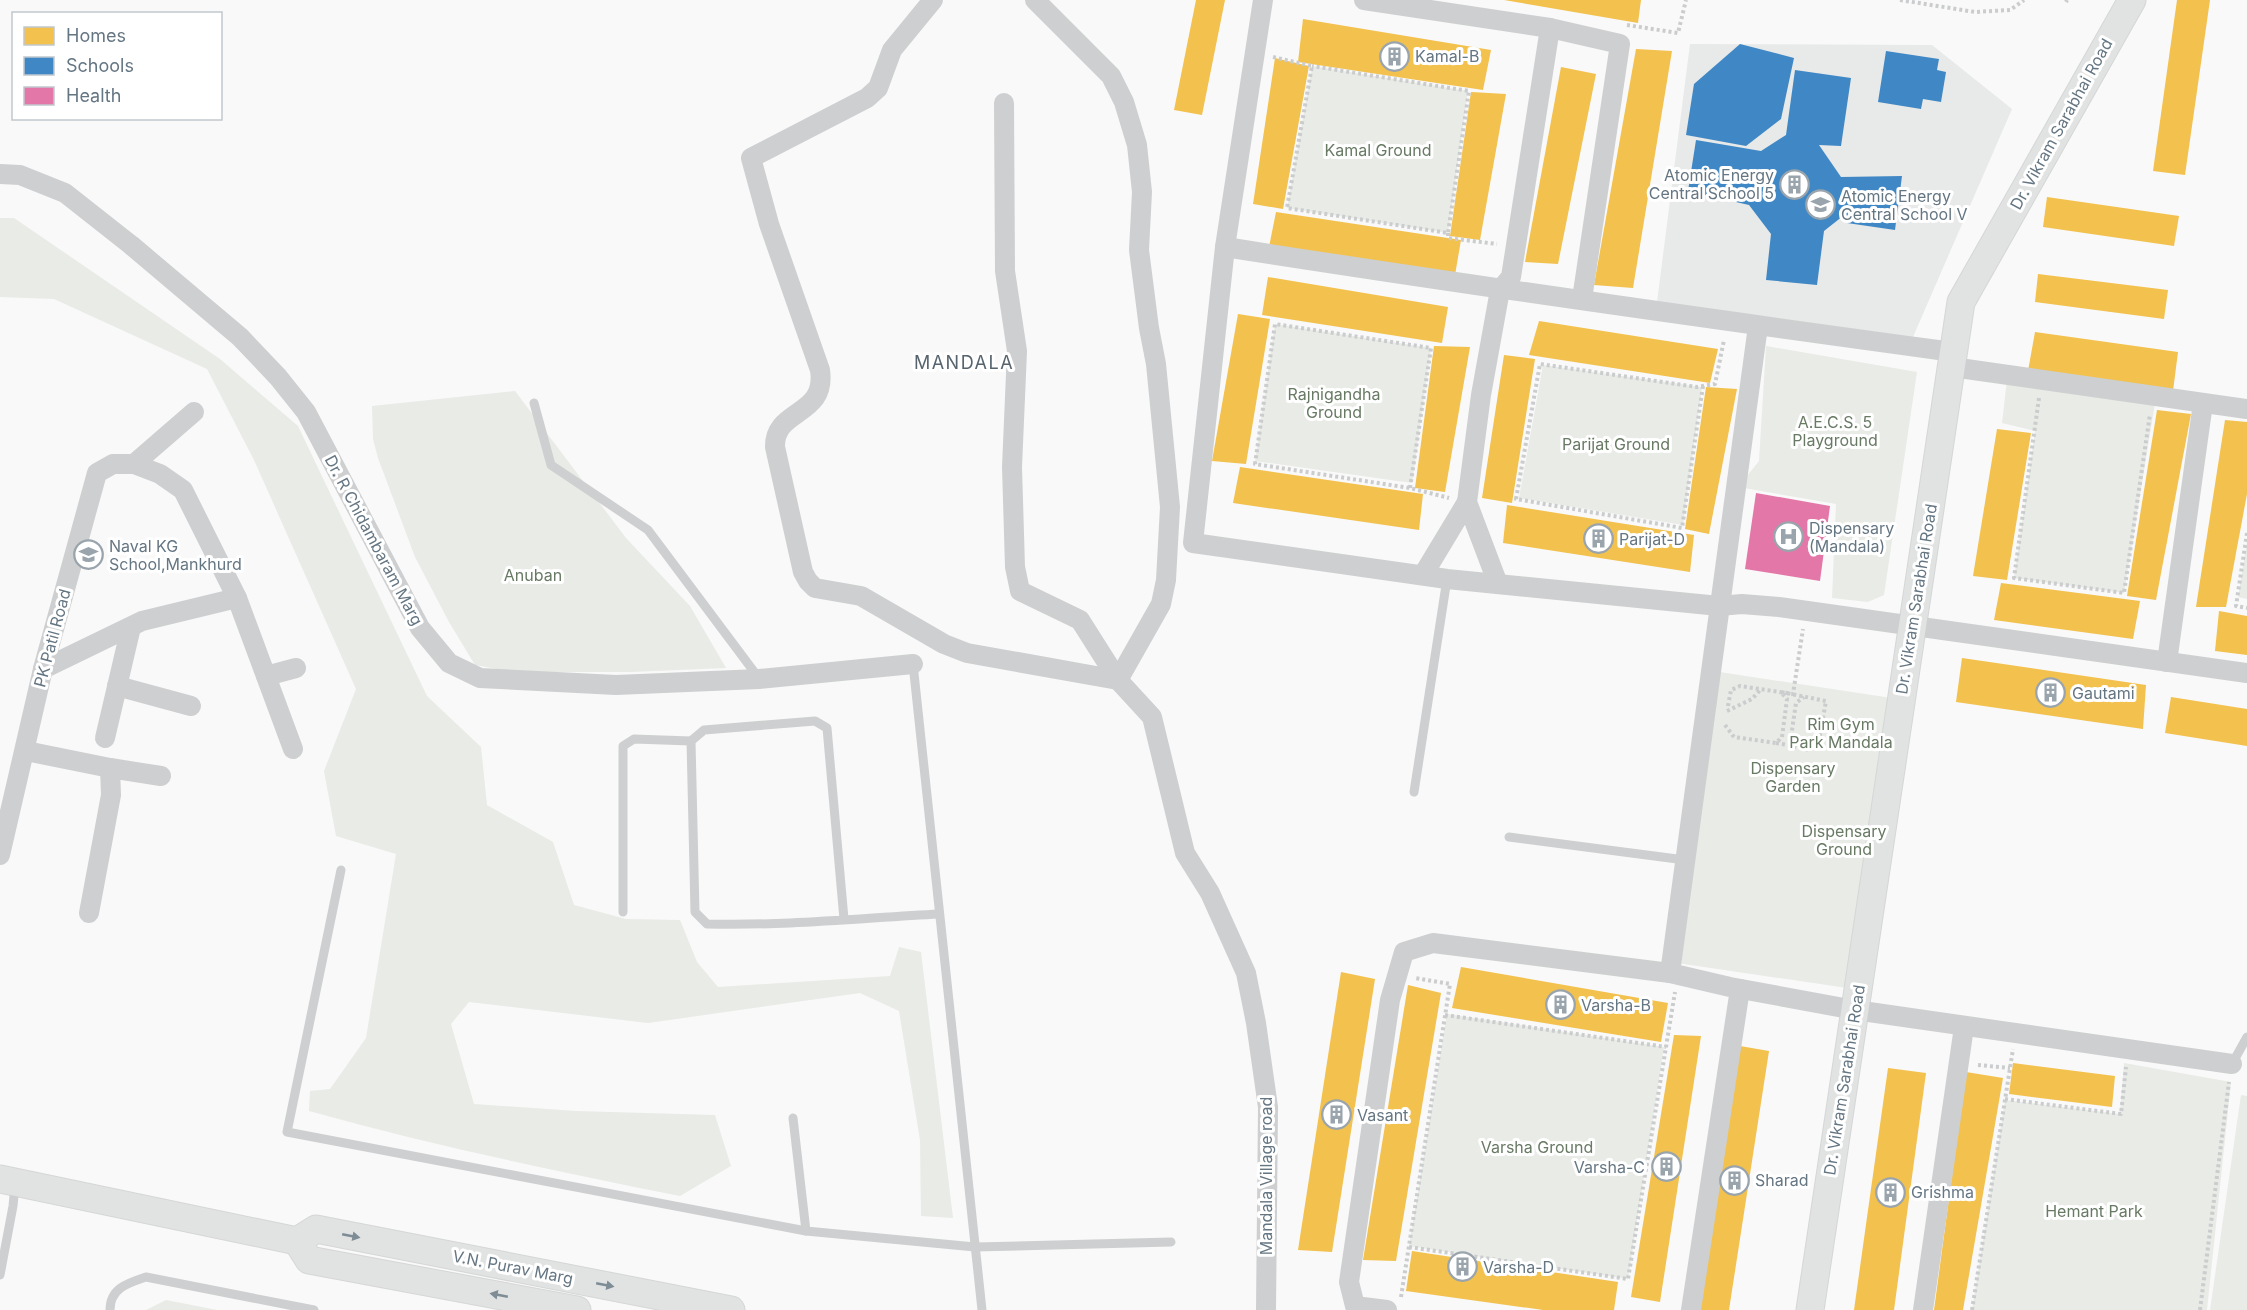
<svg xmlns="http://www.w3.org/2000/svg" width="2247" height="1310" viewBox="0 0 2247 1310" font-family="Inter,sans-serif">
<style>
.built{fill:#e8e9e9}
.green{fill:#e8ebe6}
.homes{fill:#f2c14e}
.schools{fill:#3f88c5}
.health{fill:#e377a8}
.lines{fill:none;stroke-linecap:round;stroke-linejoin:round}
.secondary-casing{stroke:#d5d6d7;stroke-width:29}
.path{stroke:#cbcccd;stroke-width:4;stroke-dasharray:3 3;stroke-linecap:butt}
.lane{stroke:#cecfd0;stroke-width:9}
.street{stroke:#cecfd0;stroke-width:20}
.secondary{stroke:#e1e2e2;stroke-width:27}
.oneway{fill:#7e8c96}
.labels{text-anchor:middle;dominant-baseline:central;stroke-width:6;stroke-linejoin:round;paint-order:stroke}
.poi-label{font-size:16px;fill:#657683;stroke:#fff;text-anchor:start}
.street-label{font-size:16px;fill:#657683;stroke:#fff}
.park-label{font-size:16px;fill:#687a64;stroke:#fff}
.neighbourhood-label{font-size:18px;letter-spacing:1.5px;fill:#57646e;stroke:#fff}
</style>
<rect width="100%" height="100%" fill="#f9f9f9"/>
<polygon class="built" points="1690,44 1932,45 2012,109 1913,337 1657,302"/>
<g class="green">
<polygon points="1312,66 1468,91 1448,233 1287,208"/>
<path d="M0 218H14L220 359 298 426 427 696 481 747 487 805 553 842 574 905 626 919 680 920 697 962 718 987 890 976 899 947 921 952 953 1218 921 1216 920 1140 899 1011 860 993 648 1023 469 1002 451 1024 474 1104 576 1111 715 1115 731 1166 680 1196C555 1171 431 1145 309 1111L310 1091 330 1089 366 1038 396 854 336 836 324 771 356 689 254 460 207 369 54 299 0 297Z"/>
<polygon points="1275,324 1431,348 1412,483 1255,461"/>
<polygon points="1766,346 1917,372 1884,595 1868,602 1832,598 1836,504 1744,488 1747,476 1759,461"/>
<polygon points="1543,365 1702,387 1683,525 1519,498"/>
<polygon points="2007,380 2155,403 2124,593 2014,578 2035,431 2002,423"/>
<polygon points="515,391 626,538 690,606 726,668 631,672 514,672 475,665 449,622 415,557 378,458 373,439 372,406"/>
<polygon points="2247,542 2247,599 2238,597"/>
<polygon points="1713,671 1898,699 1854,989 1677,963"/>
<polygon points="1447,1014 1664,1047 1628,1279 1409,1246"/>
<polygon points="2124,1063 2231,1082 2207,1310 1972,1310 2005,1100 2120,1114"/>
<polygon points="2241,1095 2247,1096 2247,1310 2210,1310"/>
<polygon points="166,1300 217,1310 218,1310 146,1310"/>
</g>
<g class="homes">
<polygon points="1196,0 1225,0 1202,115 1174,110"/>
<polygon points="1504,0 1641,0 1638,23"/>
<polygon points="2177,0 2210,0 2185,175 2153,171"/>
<polygon points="1303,19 1491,50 1483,90 1298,62"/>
<polygon points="1636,49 1672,51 1633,288 1594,285"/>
<polygon points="1275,58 1309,66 1283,209 1253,204"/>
<polygon points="1561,67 1596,74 1558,264 1525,262"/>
<polygon points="1471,92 1506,94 1480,240 1450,236"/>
<polygon points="2047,197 2179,216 2174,246 2043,227"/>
<polygon points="1276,212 1461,240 1455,275 1269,247"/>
<polygon points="2038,274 2168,290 2164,319 2035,302"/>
<polygon points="1268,277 1448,307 1442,343 1262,315"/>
<polygon points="1238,314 1270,319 1246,464 1212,461"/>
<polygon points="1539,321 1718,349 1710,383 1529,355"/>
<polygon points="2035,332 2178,352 2173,391 2028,371"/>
<polygon points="1434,346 1470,347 1445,492 1415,488"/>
<polygon points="1504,355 1535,359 1512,503 1482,498"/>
<polygon points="1706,387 1737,389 1709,534 1685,529"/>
<polygon points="2157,410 2191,414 2156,600 2127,596"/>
<polygon points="2225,420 2247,422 2247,494 2226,607 2196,607"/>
<polygon points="1997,429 2031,433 2007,580 1973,576"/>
<polygon points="1240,467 1423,494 1419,530 1233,503"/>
<polygon points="1507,505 1694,535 1690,572 1503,543"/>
<polygon points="2001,583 2140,601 2133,639 1994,620"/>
<polygon points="2219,611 2247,616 2247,655 2215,651"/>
<polygon points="1962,658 2146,685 2143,729 1956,702"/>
<polygon points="2171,697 2247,709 2247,746 2165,733"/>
<polygon points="1461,967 1668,1003 1661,1042 1452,1008"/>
<polygon points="1341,972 1375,979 1332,1252 1298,1250"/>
<polygon points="1408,985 1441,993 1396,1261 1363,1260"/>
<polygon points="1674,1035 1701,1036 1660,1302 1631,1297"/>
<polygon points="1740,1046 1769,1051 1729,1310 1699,1310"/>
<polygon points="2013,1063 2115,1076 2112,1107 2009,1094"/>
<polygon points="1888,1068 1926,1073 1894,1310 1854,1310"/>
<polygon points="1966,1072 2003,1078 1963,1310 1934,1310"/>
<polygon points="1412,1251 1618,1282 1614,1310 1543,1310 1406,1291"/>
</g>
<g class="schools">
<polygon points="1740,44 1794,58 1781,119 1746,146 1686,135 1694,84"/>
<polygon points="1886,51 1939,59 1937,70 1946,72 1941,102 1923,99 1921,109 1878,102"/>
<polygon points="1795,70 1851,78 1841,146 1819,145 1841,177 1902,176 1895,230 1847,223 1843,216 1824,231 1817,285 1766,280 1771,234 1749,205 1688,191 1696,140 1761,151 1786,135"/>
</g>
<polygon class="health" points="1756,493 1830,506 1820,581 1745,569"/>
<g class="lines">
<defs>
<g id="secondary">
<polyline points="0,1179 297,1241 316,1229 731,1310"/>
<polyline points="297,1241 309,1260 577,1310"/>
<polyline points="1810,1310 1961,302 2132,0"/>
</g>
</defs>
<use href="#secondary" class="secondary-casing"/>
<g class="path">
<polyline points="1900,0 1975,12 2010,10 2024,0"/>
<polyline points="2066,2 2067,0"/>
<polyline points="1627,25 1678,33 1686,0"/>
<polyline points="1273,57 1312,66 1287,208 1448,233 1469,91 1312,66"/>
<polyline points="1448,233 1448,238 1497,244"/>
<polyline points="1703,386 1682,528 1516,499 1540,364 1697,387 1715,384 1724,340"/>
<polyline points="2039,398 2014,578 2124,593 2150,414"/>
<polyline points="1410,488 1431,348 1275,324 1255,464 1410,488 1449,498"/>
<polyline points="2247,533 2236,606 2247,608"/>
<polyline points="1728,706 1731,690 1740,686 1793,694 1803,629"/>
<polyline points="1727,711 1752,699 1761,689"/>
<polyline points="1725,725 1734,737 1776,743 1782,737 1787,699 1781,692 1826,701 1818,746 1810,750 1796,747 1791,737 1796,703 1804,697"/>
<polyline points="1776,743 1795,746"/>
<polyline points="1445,1015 1666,1047"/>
<polyline points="1978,1065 2010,1068"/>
<polyline points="2005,1099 2121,1114 2126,1067"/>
<polyline points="1409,1247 1628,1279 1675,992"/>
<polyline points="1401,1297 1450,984 1415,978"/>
<polyline points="1972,1310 2013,1049"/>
<polyline points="2200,1310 2229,1082"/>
</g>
<g class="lane">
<polyline points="534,403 551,465 648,530 758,677"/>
<polyline points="913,664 982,1310"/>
<polyline points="1414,792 1447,579"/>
<polyline points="1509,837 1685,860"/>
<polyline points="341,870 287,1132 806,1231"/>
<polyline points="623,912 623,746 634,739 691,741"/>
<path d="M844 919 827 728 815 721 704 730 691 741 695 912 707 924C784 926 862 918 939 914"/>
<polyline points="2232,1064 2247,1037"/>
<polyline points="793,1118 806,1231 975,1247 1171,1242"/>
<polyline points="0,1275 13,1206 15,1185"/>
<path d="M110 1310C110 1288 128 1283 146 1277L314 1310"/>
</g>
<g class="street">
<path d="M933 0 892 50 878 88 867 98 751 158 769 224 820 370C827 417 774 408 775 447L803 572 808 581 815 588 861 596 944 644 967 653 1118 680"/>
<polyline points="1035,0 1111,76 1124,102 1137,145 1142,192 1139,250 1149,328 1156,364 1170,507 1166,580 1161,604 1118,680"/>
<polyline points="1263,0 1225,247 1193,543 1447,579 1719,606 1742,604 1779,607 2247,673"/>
<polyline points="1364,0 1550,28 1620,44 1582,299"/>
<polyline points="1004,103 1005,271 1017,351 1012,467 1015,567 1020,591 1080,620 1118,680 1152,717 1185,853 1210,893 1246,973 1256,1023 1268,1107 1266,1310"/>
<polyline points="0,174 20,175 65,193 131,245 240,337 278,377 306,412 420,628 449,663 480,678 616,685 759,679 913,664"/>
<path d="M1225 247C1467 285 1710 319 1953 352"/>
<polyline points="1952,367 2247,409"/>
<polyline points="134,464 194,412"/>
<polyline points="1423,575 1467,502"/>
<polyline points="1498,584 1467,502 1481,395 1500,290 1511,277 1550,28"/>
<polyline points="2167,662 2203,403"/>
<polyline points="43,669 142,621 237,598"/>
<polyline points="266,676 296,668"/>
<polyline points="117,686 191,706"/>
<polyline points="105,738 131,627"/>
<polyline points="26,751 110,768 161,776"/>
<polyline points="0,855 43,669 97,473 113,464 134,464 160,474 183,490 237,598 293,749"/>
<polyline points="89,913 111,795 110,768"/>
<polyline points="1670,973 1758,326"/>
<polyline points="1387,1310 1355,1306 1349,1282 1390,1000 1404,952 1433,943 1670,973 1730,987 1855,1010 2232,1064"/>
<polyline points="1691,1310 1740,989"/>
<polyline points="1923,1310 1964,1027"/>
</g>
<use href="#secondary" class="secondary"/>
</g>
<defs><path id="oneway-solid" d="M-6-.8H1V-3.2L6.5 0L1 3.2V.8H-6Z" transform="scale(1.5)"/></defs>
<g class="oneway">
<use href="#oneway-solid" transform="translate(351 1236) rotate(11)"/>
<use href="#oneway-solid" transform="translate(605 1285) rotate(11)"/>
<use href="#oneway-solid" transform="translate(499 1295) rotate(-169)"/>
</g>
<defs>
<symbol id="building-ring" viewBox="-11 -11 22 22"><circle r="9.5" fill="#fff" stroke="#99a4ac" stroke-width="1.5"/><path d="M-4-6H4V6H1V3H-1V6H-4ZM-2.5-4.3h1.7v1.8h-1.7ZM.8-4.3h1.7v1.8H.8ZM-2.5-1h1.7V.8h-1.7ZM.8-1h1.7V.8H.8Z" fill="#99a4ac"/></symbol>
<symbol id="school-ring" viewBox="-11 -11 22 22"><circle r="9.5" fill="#fff" stroke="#99a4ac" stroke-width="1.5"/><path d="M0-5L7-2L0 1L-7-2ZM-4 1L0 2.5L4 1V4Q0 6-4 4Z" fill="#99a4ac"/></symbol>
<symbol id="hospital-ring" viewBox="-11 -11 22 22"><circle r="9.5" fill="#fff" stroke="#99a4ac" stroke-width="1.5"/><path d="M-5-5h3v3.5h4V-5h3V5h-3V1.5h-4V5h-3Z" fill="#99a4ac"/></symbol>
<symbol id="university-ring" viewBox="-11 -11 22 22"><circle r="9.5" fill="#fff" stroke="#99a4ac" stroke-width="1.5"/><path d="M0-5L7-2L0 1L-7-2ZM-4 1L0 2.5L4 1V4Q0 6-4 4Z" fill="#99a4ac"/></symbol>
</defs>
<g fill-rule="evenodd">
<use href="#building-ring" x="1378" y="40" width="33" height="33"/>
<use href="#building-ring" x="1778" y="168" width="33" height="33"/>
<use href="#school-ring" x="1804" y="188" width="33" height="33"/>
<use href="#hospital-ring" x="1772" y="520" width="33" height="33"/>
<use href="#building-ring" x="1582" y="522" width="33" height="33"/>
<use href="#university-ring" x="72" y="538" width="33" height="33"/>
<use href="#building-ring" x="2034" y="676" width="33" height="33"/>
<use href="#building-ring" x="1544" y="988" width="33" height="33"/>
<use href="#building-ring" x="1320" y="1098" width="33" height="33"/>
<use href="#building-ring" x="1650" y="1150" width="33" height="33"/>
<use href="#building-ring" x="1718" y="1164" width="33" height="33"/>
<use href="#building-ring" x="1874" y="1176" width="33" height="33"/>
<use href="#building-ring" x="1446" y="1250" width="33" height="33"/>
</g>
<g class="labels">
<g class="poi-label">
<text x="1415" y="56">Kamal-B</text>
<text x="1774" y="175" text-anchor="end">Atomic Energy<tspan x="1774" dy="18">Central School 5</tspan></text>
<text x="1841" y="196">Atomic Energy<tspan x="1841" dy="18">Central School V</tspan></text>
<text x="1809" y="528">Dispensary<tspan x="1809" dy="18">(Mandala)</tspan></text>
<text x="1619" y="539">Parijat-D</text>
<text x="109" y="546">Naval KG<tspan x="109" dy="18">School,Mankhurd</tspan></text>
<text x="2072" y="693">Gautami</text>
<text x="1581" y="1005">Varsha-B</text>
<text x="1357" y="1115">Vasant</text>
<text x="1645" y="1167" text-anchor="end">Varsha-C</text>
<text x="1755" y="1180">Sharad</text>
<text x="1911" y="1192">Grishma</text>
<text x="1483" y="1267">Varsha-D</text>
</g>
<g class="street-label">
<text transform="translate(2061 124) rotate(-61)">Dr. Vikram Sarabhai Road</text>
<text transform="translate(374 540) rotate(62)">Dr. R Chidambaram Marg</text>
<text transform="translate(1916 599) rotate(-81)">Dr. Vikram Sarabhai Road</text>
<text transform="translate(52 638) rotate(-75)">PK Patil Road</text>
<text transform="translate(1844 1080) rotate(-81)">Dr. Vikram Sarabhai Road</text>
<text transform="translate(1266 1176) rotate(-90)">Mandala Village road</text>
<text transform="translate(513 1267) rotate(11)">V.N. Purav Marg</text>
</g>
<g class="park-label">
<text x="1378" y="150">Kamal Ground</text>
<text x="1334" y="394">Rajnigandha<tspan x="1334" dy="18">Ground</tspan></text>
<text x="1835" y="422">A.E.C.S. 5<tspan x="1835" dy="18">Playground</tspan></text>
<text x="1616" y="444">Parijat Ground</text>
<text x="533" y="575">Anuban</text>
<text x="1841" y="724">Rim Gym<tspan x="1841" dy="18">Park Mandala</tspan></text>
<text x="1793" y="768">Dispensary<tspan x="1793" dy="18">Garden</tspan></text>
<text x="1844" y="831">Dispensary<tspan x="1844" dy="18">Ground</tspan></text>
<text x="1537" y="1147">Varsha Ground</text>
<text x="2094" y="1211">Hemant Park</text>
</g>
<g class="neighbourhood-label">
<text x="964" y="362">MANDALA</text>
</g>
</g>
<rect x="12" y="12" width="210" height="108" fill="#ffffff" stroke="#c1c8cd" stroke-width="1.5"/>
<rect x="24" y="27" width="30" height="18" fill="#f2c14e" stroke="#c1c8cd" stroke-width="1.5"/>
<text x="66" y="42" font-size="18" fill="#657683">Homes</text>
<rect x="24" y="57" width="30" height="18" fill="#3f88c5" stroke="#c1c8cd" stroke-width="1.5"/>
<text x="66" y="72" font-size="18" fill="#657683">Schools</text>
<rect x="24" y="87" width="30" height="18" fill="#e377a8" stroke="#c1c8cd" stroke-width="1.5"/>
<text x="66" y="102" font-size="18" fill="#657683">Health</text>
</svg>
